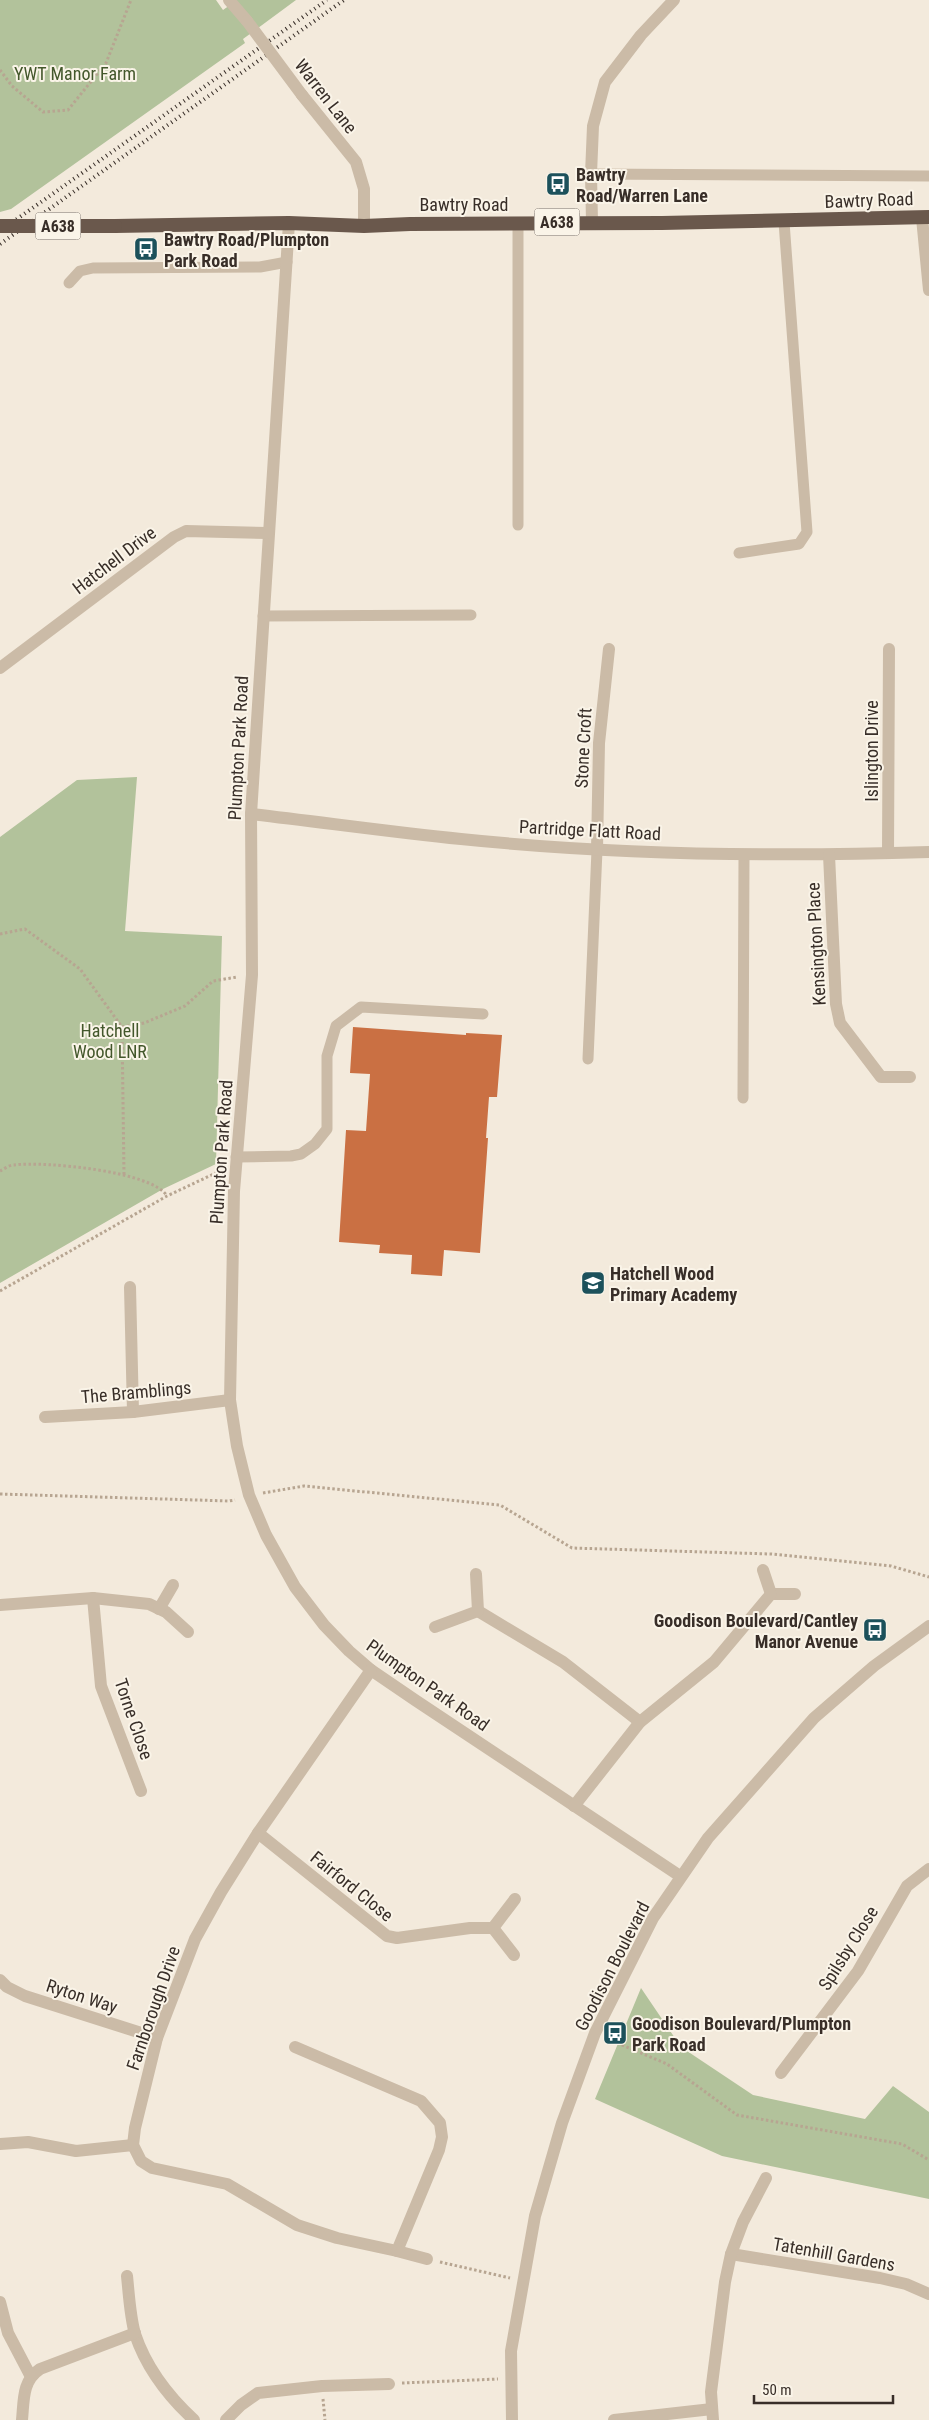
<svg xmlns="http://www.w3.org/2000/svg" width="929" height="2420" viewBox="0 0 929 2420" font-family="'Roboto Condensed',sans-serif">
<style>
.green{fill:#b2c29b}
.building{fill:#ca7043}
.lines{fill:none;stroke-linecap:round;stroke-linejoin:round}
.path{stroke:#b7a591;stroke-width:3;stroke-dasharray:2.5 2.5;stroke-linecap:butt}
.service{stroke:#cbbba7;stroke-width:11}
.minor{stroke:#cbbba7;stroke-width:12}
.tertiary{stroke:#cbbba7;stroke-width:12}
.trunk{stroke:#6a584c;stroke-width:14}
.rail{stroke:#382e28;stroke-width:4;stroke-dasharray:1 4;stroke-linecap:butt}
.minor-bridge{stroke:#cbbba7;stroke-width:12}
.trunk-bridge{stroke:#6a584c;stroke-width:14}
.labels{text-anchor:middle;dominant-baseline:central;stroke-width:4;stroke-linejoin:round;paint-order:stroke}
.shield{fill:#faf4e8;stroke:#726962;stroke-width:1}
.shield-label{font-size:16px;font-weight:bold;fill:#382e28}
.park-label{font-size:18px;fill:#43572b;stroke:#faf4e8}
.street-label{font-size:18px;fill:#382e28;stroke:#faf4e8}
.poi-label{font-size:18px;font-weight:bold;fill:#382e28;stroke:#faf4e8;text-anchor:start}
</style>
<rect width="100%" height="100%" fill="#f3eadc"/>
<g class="green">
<polygon points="0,0 216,0 223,10 237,0 296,0 243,39 245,43 11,209 0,212"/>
<polygon points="137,777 125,931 222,936 216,1164 163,1189 0,1283 0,837 77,780"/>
<polygon points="641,1988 681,2047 753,2095 865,2119 893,2086 929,2112 929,2199 722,2156 595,2099"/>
</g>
<polygon class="building" points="353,1027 466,1035 466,1033 502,1035 497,1097 489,1097 486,1138 488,1138 480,1253 444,1250 442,1276 411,1274 412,1255 379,1253 380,1245 339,1242 346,1130 366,1131 370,1074 350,1073"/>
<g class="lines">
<g class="path">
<polyline points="0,70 12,86 43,112 68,110 106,63 131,0"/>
<polyline points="0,934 25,929 80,969 122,1027 144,1023 185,1006 213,981 237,977"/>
<polyline points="122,1027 124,1175"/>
<path d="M0 1171C4 1169 9 1165 14 1165 43 1161 152 1171 167 1196"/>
<polyline points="0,1291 167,1196 220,1171"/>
<polyline points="263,1493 304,1486 500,1505 572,1548 771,1554 891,1566 929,1577"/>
<polyline points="0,1494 229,1501 235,1500"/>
<polyline points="608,2039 667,2064 737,2115 902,2144 929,2160"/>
<polyline points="440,2262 510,2278"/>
<polyline points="402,2383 498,2379"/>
<polyline points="323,2399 325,2420"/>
</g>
<g class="service">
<polyline points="591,174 929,176"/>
<polyline points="69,283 80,271 93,268 260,267 287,262"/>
<polyline points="518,525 518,223"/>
<polyline points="739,553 799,544 807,532 784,222"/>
<polyline points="263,616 471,615"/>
<polyline points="588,1059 597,850"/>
<polyline points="743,1098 744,856"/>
<polyline points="236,1157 291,1156 301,1154 315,1144 327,1129 327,1056 336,1026 361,1007 483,1014"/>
</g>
<g class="minor">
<polyline points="229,0 247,21"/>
<polyline points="302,95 356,162 364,189 364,226"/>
<polyline points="922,218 929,290"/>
<polyline points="592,222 591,174 593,126 605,82 641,35 674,0"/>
<polyline points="289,223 251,814 252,975 234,1191 230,1400 237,1446 249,1495 266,1535 295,1587 324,1625 349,1651 371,1670 415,1700 680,1876"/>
<polyline points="0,668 174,537 186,531 268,533"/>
<path d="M251 814C321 822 391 832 461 839 616 855 773 857 929 852"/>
<polyline points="597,850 599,743 609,649"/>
<polyline points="888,853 889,649"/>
<polyline points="829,855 836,1004 840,1023 881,1077 910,1077"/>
<polyline points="130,1287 133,1412"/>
<polyline points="45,1417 133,1412 230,1400"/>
<polyline points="763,1570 771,1594 795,1594"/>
<polyline points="93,1598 101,1686 141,1791"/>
<polyline points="0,1605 93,1598 149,1604 166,1612 188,1632"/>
<polyline points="159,1609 173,1585"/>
<polyline points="478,1611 563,1662 640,1722"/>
<polyline points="435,1627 478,1611 476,1574"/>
<polyline points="574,1806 640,1722 714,1662 771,1594"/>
<polyline points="258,1833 387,1936 397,1938 470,1928 493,1928"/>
<polyline points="514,1955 493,1928 515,1899"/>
<polyline points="0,1980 7,1987 25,1996 157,2038"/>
<polyline points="295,2047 421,2101 440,2123 442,2137 439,2150 397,2251 337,2238 297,2225 227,2184 152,2168 141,2161 133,2145 135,2128 157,2038 195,1939 221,1892 258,1833 371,1670"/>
<polyline points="781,2073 858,1971 907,1886 929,1869"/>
<polyline points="0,2144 28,2142 76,2151 133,2145"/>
<polyline points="397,2251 427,2259"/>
<polyline points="731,2254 880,2278 906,2284 929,2294"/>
<path d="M127 2276C129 2295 130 2316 135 2334 146 2367 169 2397 194 2420"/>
<polyline points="0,2302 8,2333 30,2375"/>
<path d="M22 2420C24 2400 22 2381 40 2369L135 2333"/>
<polyline points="226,2420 241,2405 258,2393 322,2386 389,2384"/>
<polyline points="614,2420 712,2409"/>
<polyline points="713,2420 711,2392 725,2282 731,2254 743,2222 766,2178"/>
</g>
<polyline class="tertiary" points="512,2420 511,2351 535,2216 562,2123 595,2033 653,1918 708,1838 814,1718 874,1666 929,1626"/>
<polyline class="trunk" points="115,226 289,223 364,226 410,224 662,223 929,217"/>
<g class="rail">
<polyline points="0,231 327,0"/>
<polyline points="0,244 344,0"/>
</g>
<polyline class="minor-bridge" points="247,21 302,95"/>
<polyline class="trunk-bridge" points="0,226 115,226"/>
</g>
<defs>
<symbol id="bus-square" viewBox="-11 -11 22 22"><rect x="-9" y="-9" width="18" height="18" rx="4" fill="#1c515b" stroke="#faf4e8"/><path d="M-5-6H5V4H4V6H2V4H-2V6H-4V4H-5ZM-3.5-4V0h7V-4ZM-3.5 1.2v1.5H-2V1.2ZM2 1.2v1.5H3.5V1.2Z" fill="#fff"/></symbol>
<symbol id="school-square" viewBox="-11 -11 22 22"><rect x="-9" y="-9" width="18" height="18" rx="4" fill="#1c515b" stroke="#faf4e8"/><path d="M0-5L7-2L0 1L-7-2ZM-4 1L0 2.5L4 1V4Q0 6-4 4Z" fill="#fff"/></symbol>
</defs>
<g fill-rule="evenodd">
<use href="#bus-square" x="544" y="170" width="28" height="28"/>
<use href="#bus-square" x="132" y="235" width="28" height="28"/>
<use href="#school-square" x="579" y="1269" width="28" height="28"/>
<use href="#bus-square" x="861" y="1616" width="28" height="28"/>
<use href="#bus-square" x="601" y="2019" width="28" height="28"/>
</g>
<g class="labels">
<g class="shield">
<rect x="534.5" y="208.5" width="45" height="27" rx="4"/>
<rect x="35.5" y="212.5" width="45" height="27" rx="4"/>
</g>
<g class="shield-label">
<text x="557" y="222">A638</text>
<text x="58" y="226">A638</text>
</g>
<g class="park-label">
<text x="75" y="73">YWT Manor Farm</text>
<text x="110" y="1030">Hatchell<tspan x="110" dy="21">Wood LNR</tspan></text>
</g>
<g class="street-label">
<text transform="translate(326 96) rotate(52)">Warren Lane</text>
<text transform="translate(869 200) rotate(-2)">Bawtry Road</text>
<text x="464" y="204">Bawtry Road</text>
<text transform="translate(114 560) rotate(-37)">Hatchell Drive</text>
<text transform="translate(238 748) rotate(-87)">Plumpton Park Road</text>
<text transform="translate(583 748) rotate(-87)">Stone Croft</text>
<text transform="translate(871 751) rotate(-90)">Islington Drive</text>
<text transform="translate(590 830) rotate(3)">Partridge Flatt Road</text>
<text transform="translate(816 944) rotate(-93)">Kensington Place</text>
<text transform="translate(221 1152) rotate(-86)">Plumpton Park Road</text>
<text transform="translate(136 1392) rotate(-5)">The Bramblings</text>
<text transform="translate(428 1685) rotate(35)">Plumpton Park Road</text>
<text transform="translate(134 1719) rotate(71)">Torne Close</text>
<text transform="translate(352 1886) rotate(39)">Fairford Close</text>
<text transform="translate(848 1948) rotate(-58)">Spilsby Close</text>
<text transform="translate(612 1966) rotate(-63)">Goodison Boulevard</text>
<text transform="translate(82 1996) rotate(18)">Ryton Way</text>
<text transform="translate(153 2008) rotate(-71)">Farnborough Drive</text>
<text transform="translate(834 2254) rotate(10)">Tatenhill Gardens</text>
</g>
<g class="poi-label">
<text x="576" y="174">Bawtry<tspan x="576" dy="21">Road/Warren Lane</tspan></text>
<text x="164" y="239">Bawtry Road/Plumpton<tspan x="164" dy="21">Park Road</tspan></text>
<text x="610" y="1273">Hatchell Wood<tspan x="610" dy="21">Primary Academy</tspan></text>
<text x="858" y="1620" text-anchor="end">Goodison Boulevard/Cantley<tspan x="858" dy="21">Manor Avenue</tspan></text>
<text x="632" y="2023">Goodison Boulevard/Plumpton<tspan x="632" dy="21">Park Road</tspan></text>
</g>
</g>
<path d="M754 2395v8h139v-8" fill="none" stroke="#382e28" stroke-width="2.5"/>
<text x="762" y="2395" font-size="15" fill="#382e28" stroke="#faf4e8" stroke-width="4" paint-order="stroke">50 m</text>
</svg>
